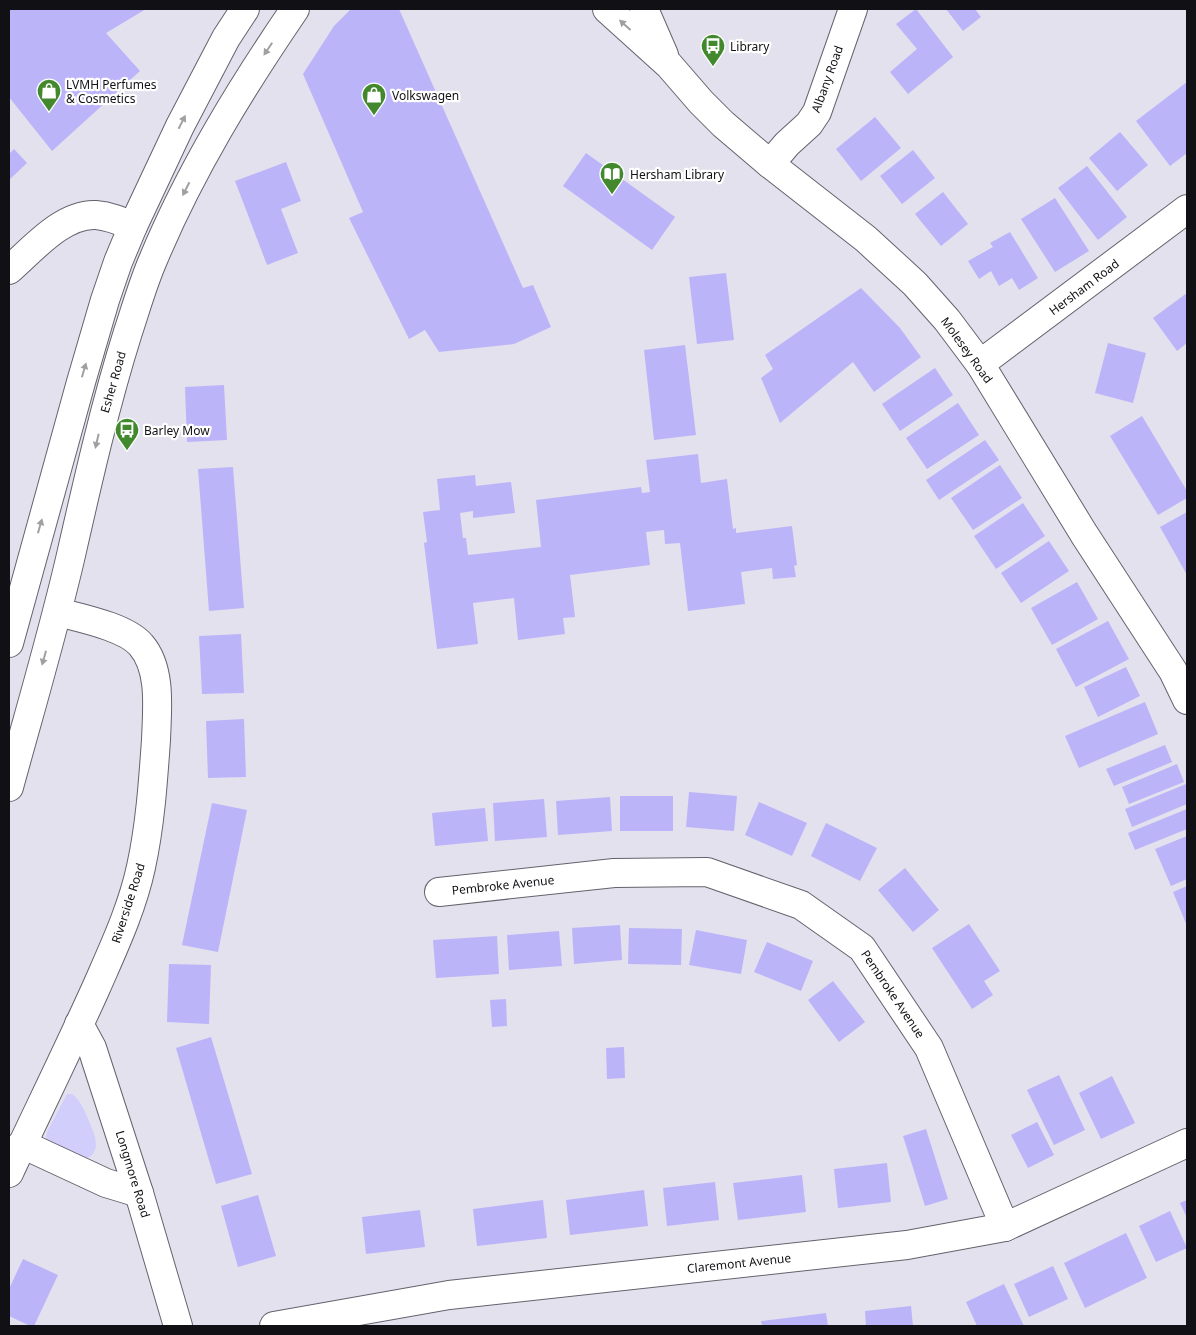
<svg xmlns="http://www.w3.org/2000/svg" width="1196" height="1335" viewBox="0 0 1196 1335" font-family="'Noto Sans',sans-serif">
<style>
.green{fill:#d2cefc}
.building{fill:#bcb4f9}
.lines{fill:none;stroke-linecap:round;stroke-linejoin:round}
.street-casing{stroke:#64636d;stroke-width:30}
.secondary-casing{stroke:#64636d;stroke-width:30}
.primary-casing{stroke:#64636d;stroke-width:30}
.street{stroke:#fff;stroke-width:28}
.secondary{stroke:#fff;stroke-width:28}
.primary{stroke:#fff;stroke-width:28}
.oneway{fill:#a0a0a1}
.labels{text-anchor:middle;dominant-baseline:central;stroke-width:4.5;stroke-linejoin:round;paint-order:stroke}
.poi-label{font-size:12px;fill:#111115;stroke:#fff;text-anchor:start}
.street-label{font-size:12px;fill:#111115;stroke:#fff}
</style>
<rect width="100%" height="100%" fill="#e2e1ed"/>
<path class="green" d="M67 1094H72C82 1102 84 1110 89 1121 95 1136 104 1154 82 1160L49 1143 46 1137 47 1132Z"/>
<g class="building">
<polygon points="9,9 146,9 106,33 140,71 52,151 9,97"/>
<polygon points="351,9 399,9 523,288 533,285 551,327 514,344 439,352 425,330 409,339 349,218 363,212 303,74 334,26"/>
<polygon points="916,9 953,57 908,94 890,72 917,49 896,24"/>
<polygon points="946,9 975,9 981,17 963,31"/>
<polygon points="1187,82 1187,153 1170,166 1136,121"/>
<polygon points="875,117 901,148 861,181 836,149"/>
<polygon points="1120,132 1148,165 1117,191 1089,158"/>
<polygon points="14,149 27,163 9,180 9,154"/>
<polygon points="913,150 935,178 902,204 880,176"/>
<polygon points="586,153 675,217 652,250 563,186"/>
<polygon points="286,162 301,201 281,209 298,253 267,265 235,181"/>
<polygon points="1087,166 1127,217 1098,240 1058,188"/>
<polygon points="943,192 968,224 941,246 915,214"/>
<polygon points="1055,198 1089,251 1055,272 1021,219"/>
<polygon points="1010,232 1038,278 1019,290 1012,278 999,286 991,271 979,279 968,261 993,247 990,243"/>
<polygon points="726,273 734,340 697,344 689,277"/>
<polygon points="861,288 900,328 921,357 874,392 853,362 780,423 761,378 773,369 765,355"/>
<polygon points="1187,293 1187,343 1177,351 1153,318"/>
<polygon points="1108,343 1146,353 1133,403 1095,393"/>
<polygon points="685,345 696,435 654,440 644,350"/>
<polygon points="935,368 953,395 900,431 882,404"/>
<polygon points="224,385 227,440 187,442 185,387"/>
<polygon points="958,403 979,435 927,469 906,438"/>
<polygon points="1142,416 1187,491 1187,498 1158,515 1110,436"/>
<polygon points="985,440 999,460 939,500 926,480"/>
<polygon points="698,454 701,483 727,479 733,529 736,528 736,533 792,526 797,565 794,566 796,577 773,579 772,568 741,572 745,604 688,611 680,543 665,544 664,530 646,532 650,565 570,575 575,617 563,618 565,634 518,640 514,598 473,603 478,644 437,649 424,543 427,542 423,512 440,510 437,479 475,475 476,486 511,482 515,513 473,518 473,511 460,513 463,538 466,538 468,555 541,547 536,500 641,487 642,493 650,492 646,460"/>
<polygon points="1000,465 1022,498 973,530 951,498"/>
<polygon points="233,467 244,608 209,611 198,469"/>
<polygon points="1023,503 1045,536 996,569 974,536"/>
<polygon points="1187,512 1187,575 1160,527"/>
<polygon points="1049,541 1069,571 1021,603 1001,573"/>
<polygon points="1077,582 1098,619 1052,645 1031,608"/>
<polygon points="1108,621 1129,659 1076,687 1056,649"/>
<polygon points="241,634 244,693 202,694 199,636"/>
<polygon points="1126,667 1140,696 1098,717 1084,687"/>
<polygon points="1145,702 1158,734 1079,768 1065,736"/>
<polygon points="244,719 246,777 208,778 206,721"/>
<polygon points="1165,745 1172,762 1114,786 1106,769"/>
<polygon points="1177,764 1184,782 1129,804 1122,787"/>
<polygon points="1186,784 1187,804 1132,827 1125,809"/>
<polygon points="689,792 737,796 734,831 686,827"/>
<rect x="620" y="796" width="53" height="35"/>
<polygon points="610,797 612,831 558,835 556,801"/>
<polygon points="544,799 547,837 495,841 493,803"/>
<polygon points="759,802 807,823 792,856 745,835"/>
<polygon points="212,803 247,810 218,952 182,945"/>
<polygon points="485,808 488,841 435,846 432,813"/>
<polygon points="1187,809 1187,829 1135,850 1128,833"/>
<polygon points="826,823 877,848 860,881 811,856"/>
<polygon points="1187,836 1187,879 1171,886 1155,849"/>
<polygon points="905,868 939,910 913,932 878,890"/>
<polygon points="1187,886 1187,926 1173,892"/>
<polygon points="969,924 1000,971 984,981 993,995 972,1009 932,948"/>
<polygon points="620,925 622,960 574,964 572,928"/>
<polygon points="629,928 682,929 681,965 628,964"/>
<polygon points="696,930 747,940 741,974 689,965"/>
<polygon points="559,931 562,966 509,970 507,935"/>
<polygon points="497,936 499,974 436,978 433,940"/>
<polygon points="767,942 813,961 801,991 754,972"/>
<polygon points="169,964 211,965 209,1024 167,1022"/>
<polygon points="833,981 865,1022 839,1042 808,1000"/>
<polygon points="506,999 507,1026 492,1027 490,1000"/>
<polygon points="211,1037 252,1174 216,1184 176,1048"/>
<polygon points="624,1047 625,1078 607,1079 606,1048"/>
<polygon points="1059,1075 1085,1130 1054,1145 1027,1090"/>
<polygon points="1112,1076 1135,1123 1101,1139 1079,1093"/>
<polygon points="1037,1122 1054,1155 1028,1168 1011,1135"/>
<polygon points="926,1129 948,1199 925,1206 903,1136"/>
<polygon points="887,1163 891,1202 838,1208 834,1169"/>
<polygon points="802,1175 806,1212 738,1220 733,1183"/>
<polygon points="715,1182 719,1220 667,1226 663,1188"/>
<polygon points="644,1190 648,1226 570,1235 566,1200"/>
<polygon points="258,1195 276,1256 238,1267 221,1206"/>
<polygon points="543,1200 547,1238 477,1246 473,1209"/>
<polygon points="1187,1200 1187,1218 1180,1203"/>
<polygon points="420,1210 425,1247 366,1254 362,1217"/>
<polygon points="1170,1211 1187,1248 1156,1262 1139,1226"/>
<polygon points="1126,1233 1147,1278 1085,1308 1064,1263"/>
<polygon points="23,1259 58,1275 34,1326 30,1326 9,1316 9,1289"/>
<polygon points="1053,1266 1068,1299 1029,1317 1014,1284"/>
<polygon points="1004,1284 1024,1326 977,1326 966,1302"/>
<polygon points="911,1306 913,1326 866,1326 865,1311"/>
<polygon points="826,1313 828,1326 762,1326 761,1321"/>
</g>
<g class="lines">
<defs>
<g id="street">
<polyline points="770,164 787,144 809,124 817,112 853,9"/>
<path d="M9 270C32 250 63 213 96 215 109 216 121 221 133 226"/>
<polyline points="980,364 1187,209"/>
<polyline points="439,892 614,873 707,872 801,905 862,948 929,1048 1005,1227"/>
<polyline points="79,1024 92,1048 139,1193 178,1326"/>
<polyline points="22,1144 106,1183 139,1193"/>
<path d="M9 1173C38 1111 68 1050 96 988 113 949 132 909 141 867 150 826 153 783 156 740 157 710 162 669 141 645 126 627 80 618 58 612"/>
<polyline points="274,1326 449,1295 907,1245 1005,1227 1187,1143"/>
</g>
<g id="secondary">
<polyline points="607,9 669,65 701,102 723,124 770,164 866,239 915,284 947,320 980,364 1084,534 1173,671 1187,700"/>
<polyline points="644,9 664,55"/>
</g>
<g id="primary">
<polyline points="9,643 81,382 105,300 118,262 133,226 180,126 226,38 245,9"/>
<path d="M9 787C30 710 53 633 71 555 88 480 105 405 128 332 136 308 143 283 153 260 190 171 241 88 295 9"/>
</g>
</defs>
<use href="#street" class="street-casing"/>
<use href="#secondary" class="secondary-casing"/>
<use href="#primary" class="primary-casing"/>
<use href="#street" class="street"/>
<use href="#secondary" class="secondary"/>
<use href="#primary" class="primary"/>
</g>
<defs><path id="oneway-solid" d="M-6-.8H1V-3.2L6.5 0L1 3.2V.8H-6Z" transform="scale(1.25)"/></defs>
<g class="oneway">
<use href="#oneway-solid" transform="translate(625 25) rotate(-138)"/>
<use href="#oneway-solid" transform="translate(268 49) rotate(124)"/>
<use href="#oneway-solid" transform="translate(182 122) rotate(-63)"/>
<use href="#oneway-solid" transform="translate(186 189) rotate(117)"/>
<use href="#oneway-solid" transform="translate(84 370) rotate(-74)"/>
<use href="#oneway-solid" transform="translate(97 441) rotate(103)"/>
<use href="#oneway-solid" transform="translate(40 526) rotate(-74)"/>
<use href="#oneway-solid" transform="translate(44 658) rotate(106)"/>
</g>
<defs>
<symbol id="bus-pin" viewBox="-11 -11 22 30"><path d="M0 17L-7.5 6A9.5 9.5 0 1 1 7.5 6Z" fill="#42882d" stroke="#fff"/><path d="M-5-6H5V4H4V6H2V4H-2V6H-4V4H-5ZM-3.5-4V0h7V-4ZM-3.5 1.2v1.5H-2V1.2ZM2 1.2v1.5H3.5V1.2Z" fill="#fff"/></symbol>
<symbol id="shop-pin" viewBox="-11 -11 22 30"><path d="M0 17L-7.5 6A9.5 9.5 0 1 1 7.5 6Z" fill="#42882d" stroke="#fff"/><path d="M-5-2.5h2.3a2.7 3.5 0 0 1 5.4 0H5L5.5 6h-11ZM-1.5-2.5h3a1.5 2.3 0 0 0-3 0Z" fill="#fff"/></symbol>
<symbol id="library-pin" viewBox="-11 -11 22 30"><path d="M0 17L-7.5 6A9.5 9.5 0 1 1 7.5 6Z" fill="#42882d" stroke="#fff"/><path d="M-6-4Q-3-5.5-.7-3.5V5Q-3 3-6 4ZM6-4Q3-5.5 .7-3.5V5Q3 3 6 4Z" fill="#fff"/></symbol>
</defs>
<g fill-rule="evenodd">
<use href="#bus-pin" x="699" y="32" width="28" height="38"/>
<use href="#shop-pin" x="35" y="77" width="28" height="38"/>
<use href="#shop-pin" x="360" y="81" width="28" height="38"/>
<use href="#library-pin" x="598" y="160" width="28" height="38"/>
<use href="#bus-pin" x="113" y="416" width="28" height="38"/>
</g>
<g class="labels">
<g class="poi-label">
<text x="730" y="46">Library</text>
<text x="66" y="84">LVMH Perfumes<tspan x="66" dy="14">&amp; Cosmetics</tspan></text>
<text x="392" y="95">Volkswagen</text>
<text x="630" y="174">Hersham Library</text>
<text x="144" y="430">Barley Mow</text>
</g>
<g class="street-label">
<text transform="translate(827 79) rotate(-70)">Albany Road</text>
<text transform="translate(1084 287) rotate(-37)">Hersham Road</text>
<text transform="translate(967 350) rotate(54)">Molesey Road</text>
<text transform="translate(113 382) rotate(-74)">Esher Road</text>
<text transform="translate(503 885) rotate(-6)">Pembroke Avenue</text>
<text transform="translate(128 903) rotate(-72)">Riverside Road</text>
<text transform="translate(893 994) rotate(56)">Pembroke Avenue</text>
<text transform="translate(133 1174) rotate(73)">Longmore Road</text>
<text transform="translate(739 1263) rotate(-6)">Claremont Avenue</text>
</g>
</g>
<rect width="1196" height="1335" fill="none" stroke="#111115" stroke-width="20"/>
</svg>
